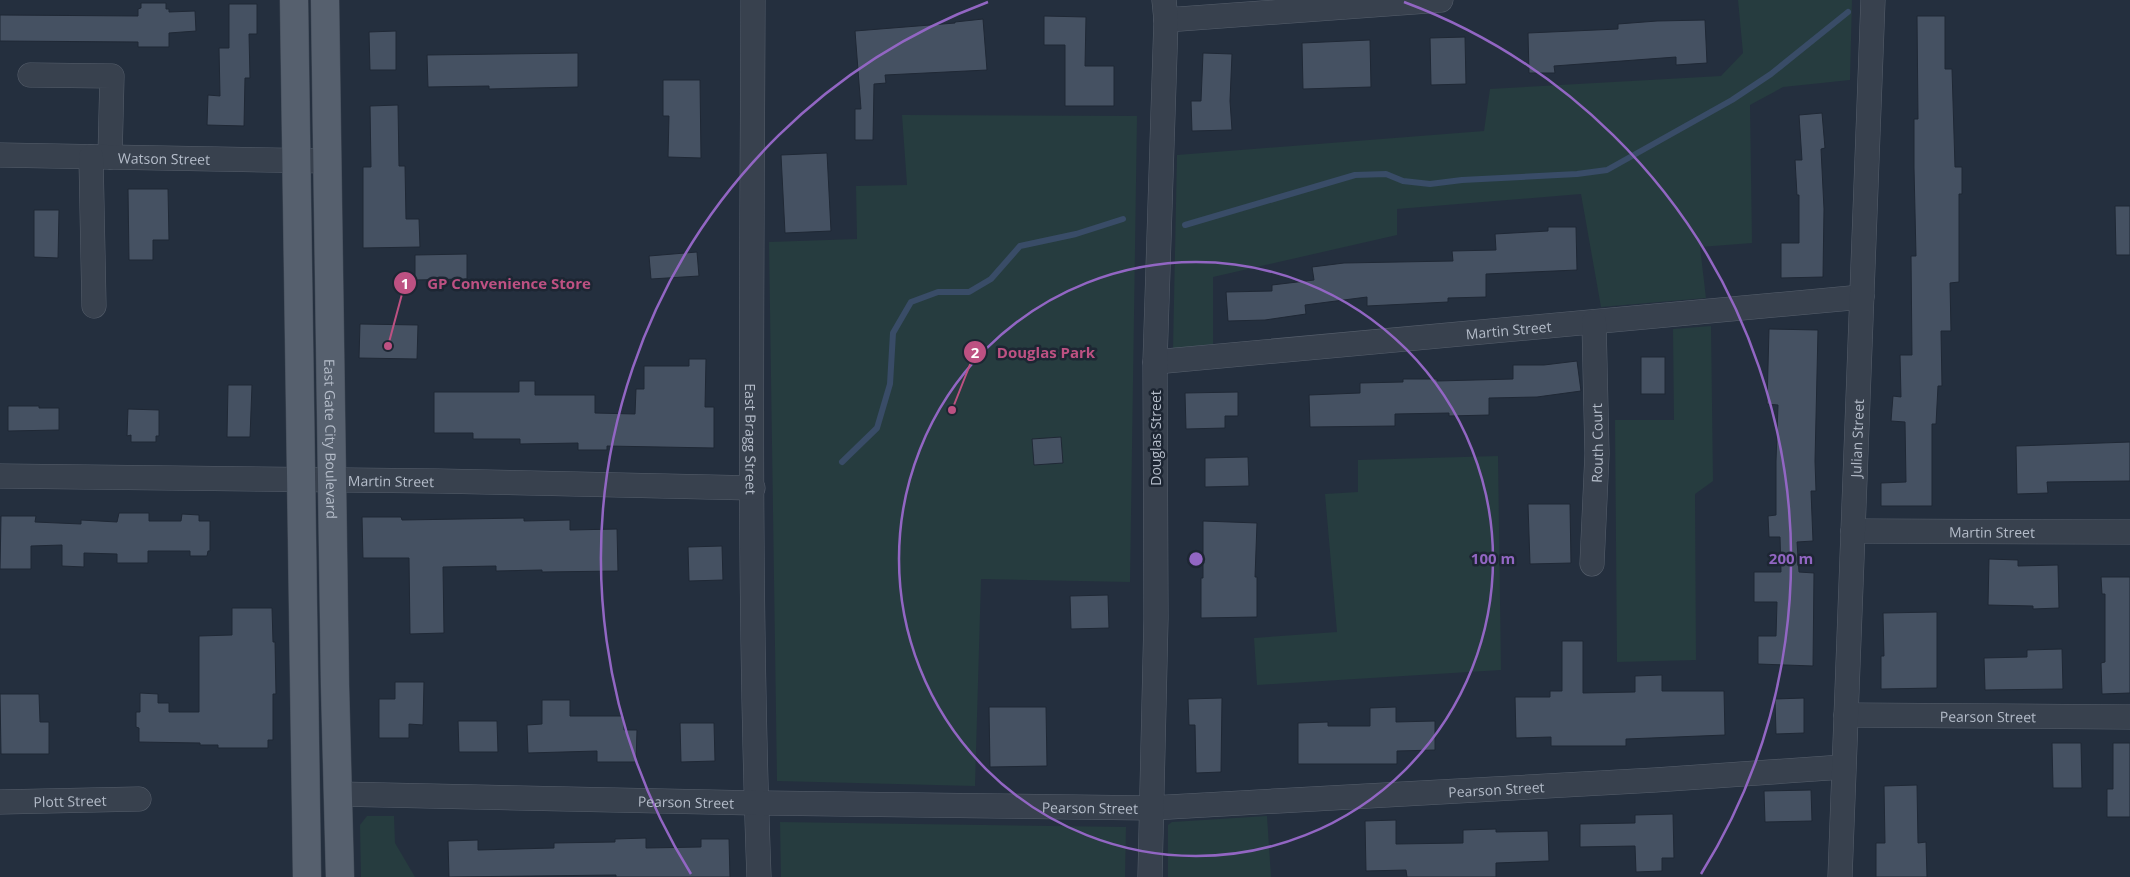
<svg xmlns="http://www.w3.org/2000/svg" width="2130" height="877" viewBox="0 0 2130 877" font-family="'Open Sans',sans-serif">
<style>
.green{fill:#263c3f}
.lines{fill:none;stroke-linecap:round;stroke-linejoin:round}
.stream{stroke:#394c67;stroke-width:6}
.building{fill:#455162;stroke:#1f2835}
.minor-casing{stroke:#565f6c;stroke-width:25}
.major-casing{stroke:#414a57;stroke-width:29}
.minor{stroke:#38414e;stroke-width:24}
.major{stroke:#56606e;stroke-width:28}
.ring{fill:none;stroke:#9266c3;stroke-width:2.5}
.labels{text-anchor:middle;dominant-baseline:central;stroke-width:5;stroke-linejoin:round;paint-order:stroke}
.street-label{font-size:14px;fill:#b4bcc9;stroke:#1d2633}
.centre{fill:#9266c3;stroke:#1d2633;stroke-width:2.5}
.ring-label{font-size:15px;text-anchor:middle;font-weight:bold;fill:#9266c3;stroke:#1d2633;stroke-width:5;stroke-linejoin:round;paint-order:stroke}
.leader{fill:none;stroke:#bd5182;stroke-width:2}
.callout-dot{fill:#bd5182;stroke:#1d2633;stroke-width:2}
.mark-label{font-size:15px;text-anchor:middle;font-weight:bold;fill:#fff}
.callout-label{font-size:15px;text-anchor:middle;font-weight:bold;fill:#bd5182;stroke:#1d2633;stroke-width:5;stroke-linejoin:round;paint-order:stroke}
</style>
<rect width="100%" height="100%" fill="#242f3e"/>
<g class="green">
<polygon points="1738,0 1852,0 1850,80 1783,87 1750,105 1752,243 1700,247 1706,298 1601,307 1581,194 1397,209 1397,235 1213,277 1213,344 1173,349 1177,155 1484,131 1490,89 1721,76 1743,53"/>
<polygon points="902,115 1137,116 1130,582 981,579 975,786 777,781 769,242 857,239 856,186 907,185"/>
<polygon points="1711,326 1713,481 1695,494 1696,660 1617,662 1615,420 1674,420 1673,329"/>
<polygon points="1498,456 1501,670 1257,685 1254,638 1337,632 1325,494 1358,492 1358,460"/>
<polygon points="367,816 394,816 395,843 415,877 361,877 360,825"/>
<polygon points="1267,816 1271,877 1168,877 1168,825 1172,822"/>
<polygon points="780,822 1126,827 1125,877 781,877"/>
</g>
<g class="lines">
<g class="stream">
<polyline points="1185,225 1355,175 1386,174 1403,181 1430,184 1462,180 1577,174 1607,170 1732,100 1771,74 1848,12"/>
<polyline points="842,462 877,428 890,384 893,333 911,302 938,292 969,292 991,279 1020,246 1076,234 1123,219"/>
</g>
</g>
<g class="building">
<polygon points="141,3 166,3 166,9 169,9 169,12 195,11 196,31 169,33 169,47 138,47 138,42 0,41 0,15 138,16 138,9 141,8"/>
<polygon points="229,4 257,4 257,34 249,34 250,78 245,78 244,126 207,125 208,95 220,96 219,48 229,48"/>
<polygon points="1044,16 1086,17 1085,66 1114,66 1114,106 1065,106 1065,45 1044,45"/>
<polygon points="1917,16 1945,16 1945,69 1952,69 1955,167 1962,167 1962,194 1959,194 1959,282 1950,283 1951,331 1941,331 1942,386 1938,386 1936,424 1932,424 1932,506 1881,506 1881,483 1906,482 1905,422 1891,421 1893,396 1901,397 1900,355 1912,355 1911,256 1916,256 1914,168 1914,119 1918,119"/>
<polygon points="983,19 987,70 885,75 886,83 874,84 873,140 855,140 855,109 861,109 855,31 955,23 955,22"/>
<polygon points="1705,20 1707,63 1676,65 1676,57 1554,66 1555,73 1529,73 1528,33 1618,29 1618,24 1657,21"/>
<polygon points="396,31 396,70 370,70 369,32"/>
<polygon points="1465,37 1466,84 1431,85 1430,38"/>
<polygon points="1370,40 1371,87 1303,89 1302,43"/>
<polygon points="578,53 578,87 489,89 489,86 428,87 427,55"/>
<polygon points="1203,53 1232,54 1230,101 1232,130 1192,131 1191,101 1201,101"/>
<polygon points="663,80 700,80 701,158 668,157 669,116 663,116"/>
<polygon points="398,105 399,166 405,166 406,219 419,219 420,247 363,248 363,167 371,167 370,106"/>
<polygon points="1822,113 1825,148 1821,149 1824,209 1823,277 1781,278 1781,243 1799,243 1799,195 1797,195 1795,160 1802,160 1799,115"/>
<polygon points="827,153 831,231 785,233 781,155"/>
<polygon points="128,189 168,189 169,240 153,240 153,260 129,260"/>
<polygon points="2115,206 2130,206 2130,255 2116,255"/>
<polygon points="34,210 59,210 58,258 34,257"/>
<polygon points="1548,227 1576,227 1577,270 1486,274 1486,297 1448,298 1448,302 1367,306 1367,297 1305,305 1306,314 1265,320 1228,321 1226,292 1272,291 1272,285 1314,280 1312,267 1344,263 1453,261 1452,251 1496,250 1495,234 1548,231"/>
<polygon points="697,252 699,276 651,279 649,256"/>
<polygon points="467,254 467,279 415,280 415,255"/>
<polygon points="360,324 418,325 417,359 359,358"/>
<polygon points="1769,329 1818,330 1815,461 1816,491 1811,491 1813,541 1797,542 1799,572 1814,573 1813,666 1758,664 1758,636 1776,636 1777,602 1754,602 1754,572 1781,572 1780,537 1769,537 1768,516 1776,515 1776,461 1778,405 1767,404"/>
<rect x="1641" y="357" width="24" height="37"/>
<polygon points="689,359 706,359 705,407 714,407 714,448 607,446 607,450 578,450 578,443 520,444 520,439 473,439 473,433 434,433 434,392 519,392 519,381 535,381 535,395 595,395 595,413 635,414 636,389 644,389 644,366 689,366"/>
<polygon points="1577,361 1581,391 1537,397 1489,398 1489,415 1449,416 1449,413 1395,414 1395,426 1310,427 1309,395 1360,393 1360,383 1403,382 1403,379 1437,379 1437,381 1513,379 1513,365 1544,365"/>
<polygon points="228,385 252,385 250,437 227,437"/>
<polygon points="1238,392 1238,416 1225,416 1225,428 1186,429 1185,393"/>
<polygon points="8,406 39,406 39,408 59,408 59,430 8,431"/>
<polygon points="128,409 159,410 159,436 156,436 156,442 131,442 131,435 127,436"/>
<polygon points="1061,437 1063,463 1034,465 1032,439"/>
<polygon points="2130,442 2130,481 2047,482 2048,493 2017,494 2016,446"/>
<polygon points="1248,457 1249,486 1205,487 1205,458"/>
<polygon points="1528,504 1570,504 1571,563 1530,564"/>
<polygon points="119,513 149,513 149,521 181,521 182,514 199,515 199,521 210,521 210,551 208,551 207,556 190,556 190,551 148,551 148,563 117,563 117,554 84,553 84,567 62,566 62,545 31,546 31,569 0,569 1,516 36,516 35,522 81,524 81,520 117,522"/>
<polygon points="362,517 401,517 402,520 524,518 524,521 570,520 570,530 617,529 618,571 542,572 542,570 496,571 496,566 443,567 444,633 410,634 409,558 363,558"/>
<polygon points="1203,521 1257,523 1255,577 1257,577 1257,617 1201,618 1201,578 1203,578"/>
<polygon points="722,546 723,580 689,581 688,547"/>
<polygon points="1989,559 2018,560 2018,566 2058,565 2059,608 2033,609 2033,606 1988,605"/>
<polygon points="2101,577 2130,577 2130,693 2102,694 2101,663 2105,662 2105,594 2102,594"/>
<polygon points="1108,595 1109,628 1071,629 1070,596"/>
<polygon points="232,608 272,608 273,642 275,642 276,694 273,694 273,740 268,740 268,748 218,748 218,745 200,745 200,743 139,742 139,728 136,727 136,712 140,712 140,693 158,694 158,703 169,703 169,712 199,712 199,636 232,635"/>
<polygon points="1937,612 1937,688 1881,689 1881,656 1884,656 1883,613"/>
<polygon points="1562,641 1583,641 1583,693 1635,692 1635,676 1662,675 1662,691 1724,691 1725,735 1626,739 1626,746 1551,746 1551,737 1516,738 1515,697 1550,697 1550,691 1562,691"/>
<polygon points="2062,649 2063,689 1985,690 1984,658 2027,657 2027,650"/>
<polygon points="395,682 424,682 423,725 409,724 409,738 379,738 379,699 395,699"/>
<polygon points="0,694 39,694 40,722 49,722 49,754 1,754"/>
<polygon points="1222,698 1221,772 1196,773 1195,725 1189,725 1188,699"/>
<polygon points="1804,698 1804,733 1776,734 1775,699"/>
<polygon points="542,700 570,700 570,716 624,716 624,730 637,730 636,762 597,762 597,751 528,753 527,725 542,724"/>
<polygon points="989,707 1046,707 1047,766 990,767"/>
<polygon points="1396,707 1396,722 1435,721 1435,750 1397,751 1397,764 1298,764 1298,723 1328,722 1328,726 1370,726 1370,708"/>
<polygon points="458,721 497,721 498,752 459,752"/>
<polygon points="680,723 714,723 715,761 681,762"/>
<polygon points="2052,743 2081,743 2082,788 2053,788"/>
<polygon points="2113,743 2130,743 2130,817 2107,817 2107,789 2113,789"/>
<polygon points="1917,785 1918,843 1926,842 1927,877 1876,877 1876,843 1885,843 1884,786"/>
<polygon points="1811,790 1812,821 1765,822 1764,791"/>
<polygon points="1673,814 1674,858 1662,858 1662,871 1636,872 1635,846 1580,847 1580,824 1635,823 1635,815"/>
<polygon points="1396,820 1396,844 1463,843 1463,830 1496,829 1496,832 1548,831 1549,861 1496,863 1496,877 1407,877 1406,870 1366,871 1365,821"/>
<polygon points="646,838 646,848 701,847 701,839 729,839 730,877 616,877 616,875 449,877 448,841 478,840 478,850 554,848 554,843 615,842 615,839"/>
</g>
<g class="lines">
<defs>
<g id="minor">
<path id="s1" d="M753 0C752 292 748 585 759 877"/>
<polyline points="1166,20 1441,0"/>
<polyline points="30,75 112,76 110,157"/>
<path id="s2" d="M0 155 328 161"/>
<polyline points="91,157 94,306"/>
<path id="s3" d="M1155 362 1862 297"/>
<path id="s4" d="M0 476 438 481 753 488"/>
<path id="s5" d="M1853 531 2130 532"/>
<path id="s6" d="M1592 564 1597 454 1594 322"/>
<path id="s7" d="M1846 715 2130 717"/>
<path id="s8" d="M338 794 756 803 1151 808 1655 780 1843 767"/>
<path id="s9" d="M0 802 139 799"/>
<polyline points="1150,877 1156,618 1155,362 1166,20 1164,0"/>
<path id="s10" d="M1840 877 1873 0"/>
</g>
<g id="major">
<polyline points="294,0 307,877"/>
<path id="s11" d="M325 0 335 686 340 877"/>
</g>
</defs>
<use href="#minor" class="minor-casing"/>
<use href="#major" class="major-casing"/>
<use href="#minor" class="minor"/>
<use href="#major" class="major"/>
</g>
<g class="ring">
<circle cx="1196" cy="559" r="297"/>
<path d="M691 874A595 595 0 0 1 988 2M1404 2A595 595 0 0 1 1701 874"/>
</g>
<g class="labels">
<g class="street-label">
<text stroke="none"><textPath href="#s2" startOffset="164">Watson Street</textPath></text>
<text stroke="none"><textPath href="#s3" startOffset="355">Martin Street</textPath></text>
<text transform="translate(1155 438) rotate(-90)">Douglas Street</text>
<text stroke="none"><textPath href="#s10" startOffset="439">Julian Street</textPath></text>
<text stroke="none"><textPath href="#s11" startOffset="439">East Gate City Boulevard</textPath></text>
<text stroke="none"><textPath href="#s1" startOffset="439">East Bragg Street</textPath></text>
<text stroke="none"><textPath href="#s6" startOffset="121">Routh Court</textPath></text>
<text stroke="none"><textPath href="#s4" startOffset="391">Martin Street</textPath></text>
<text stroke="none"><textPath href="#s5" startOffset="139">Martin Street</textPath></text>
<text stroke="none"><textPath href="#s7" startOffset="142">Pearson Street</textPath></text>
<text stroke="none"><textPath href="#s8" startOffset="1159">Pearson Street</textPath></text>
<text stroke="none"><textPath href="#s9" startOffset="70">Plott Street</textPath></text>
<text stroke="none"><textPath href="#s8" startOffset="348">Pearson Street</textPath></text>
<text stroke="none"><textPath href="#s8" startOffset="752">Pearson Street</textPath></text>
</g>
</g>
<circle cx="1196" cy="559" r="8" class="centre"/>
<g class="ring-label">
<text x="1493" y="564">100 m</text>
<text x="1791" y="564">200 m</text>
</g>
<path class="leader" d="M388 346L405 283M952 410L975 352"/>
<g class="callout-dot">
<circle cx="388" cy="346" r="5"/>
<circle cx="952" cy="410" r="5"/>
<circle cx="405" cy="283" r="12"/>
<circle cx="975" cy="352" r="12"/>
</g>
<g class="mark-label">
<text x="405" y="289">1</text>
<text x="975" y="358">2</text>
</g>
<g class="callout-label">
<text x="509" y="289">GP Convenience Store</text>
<text x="1046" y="358">Douglas Park</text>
</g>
</svg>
